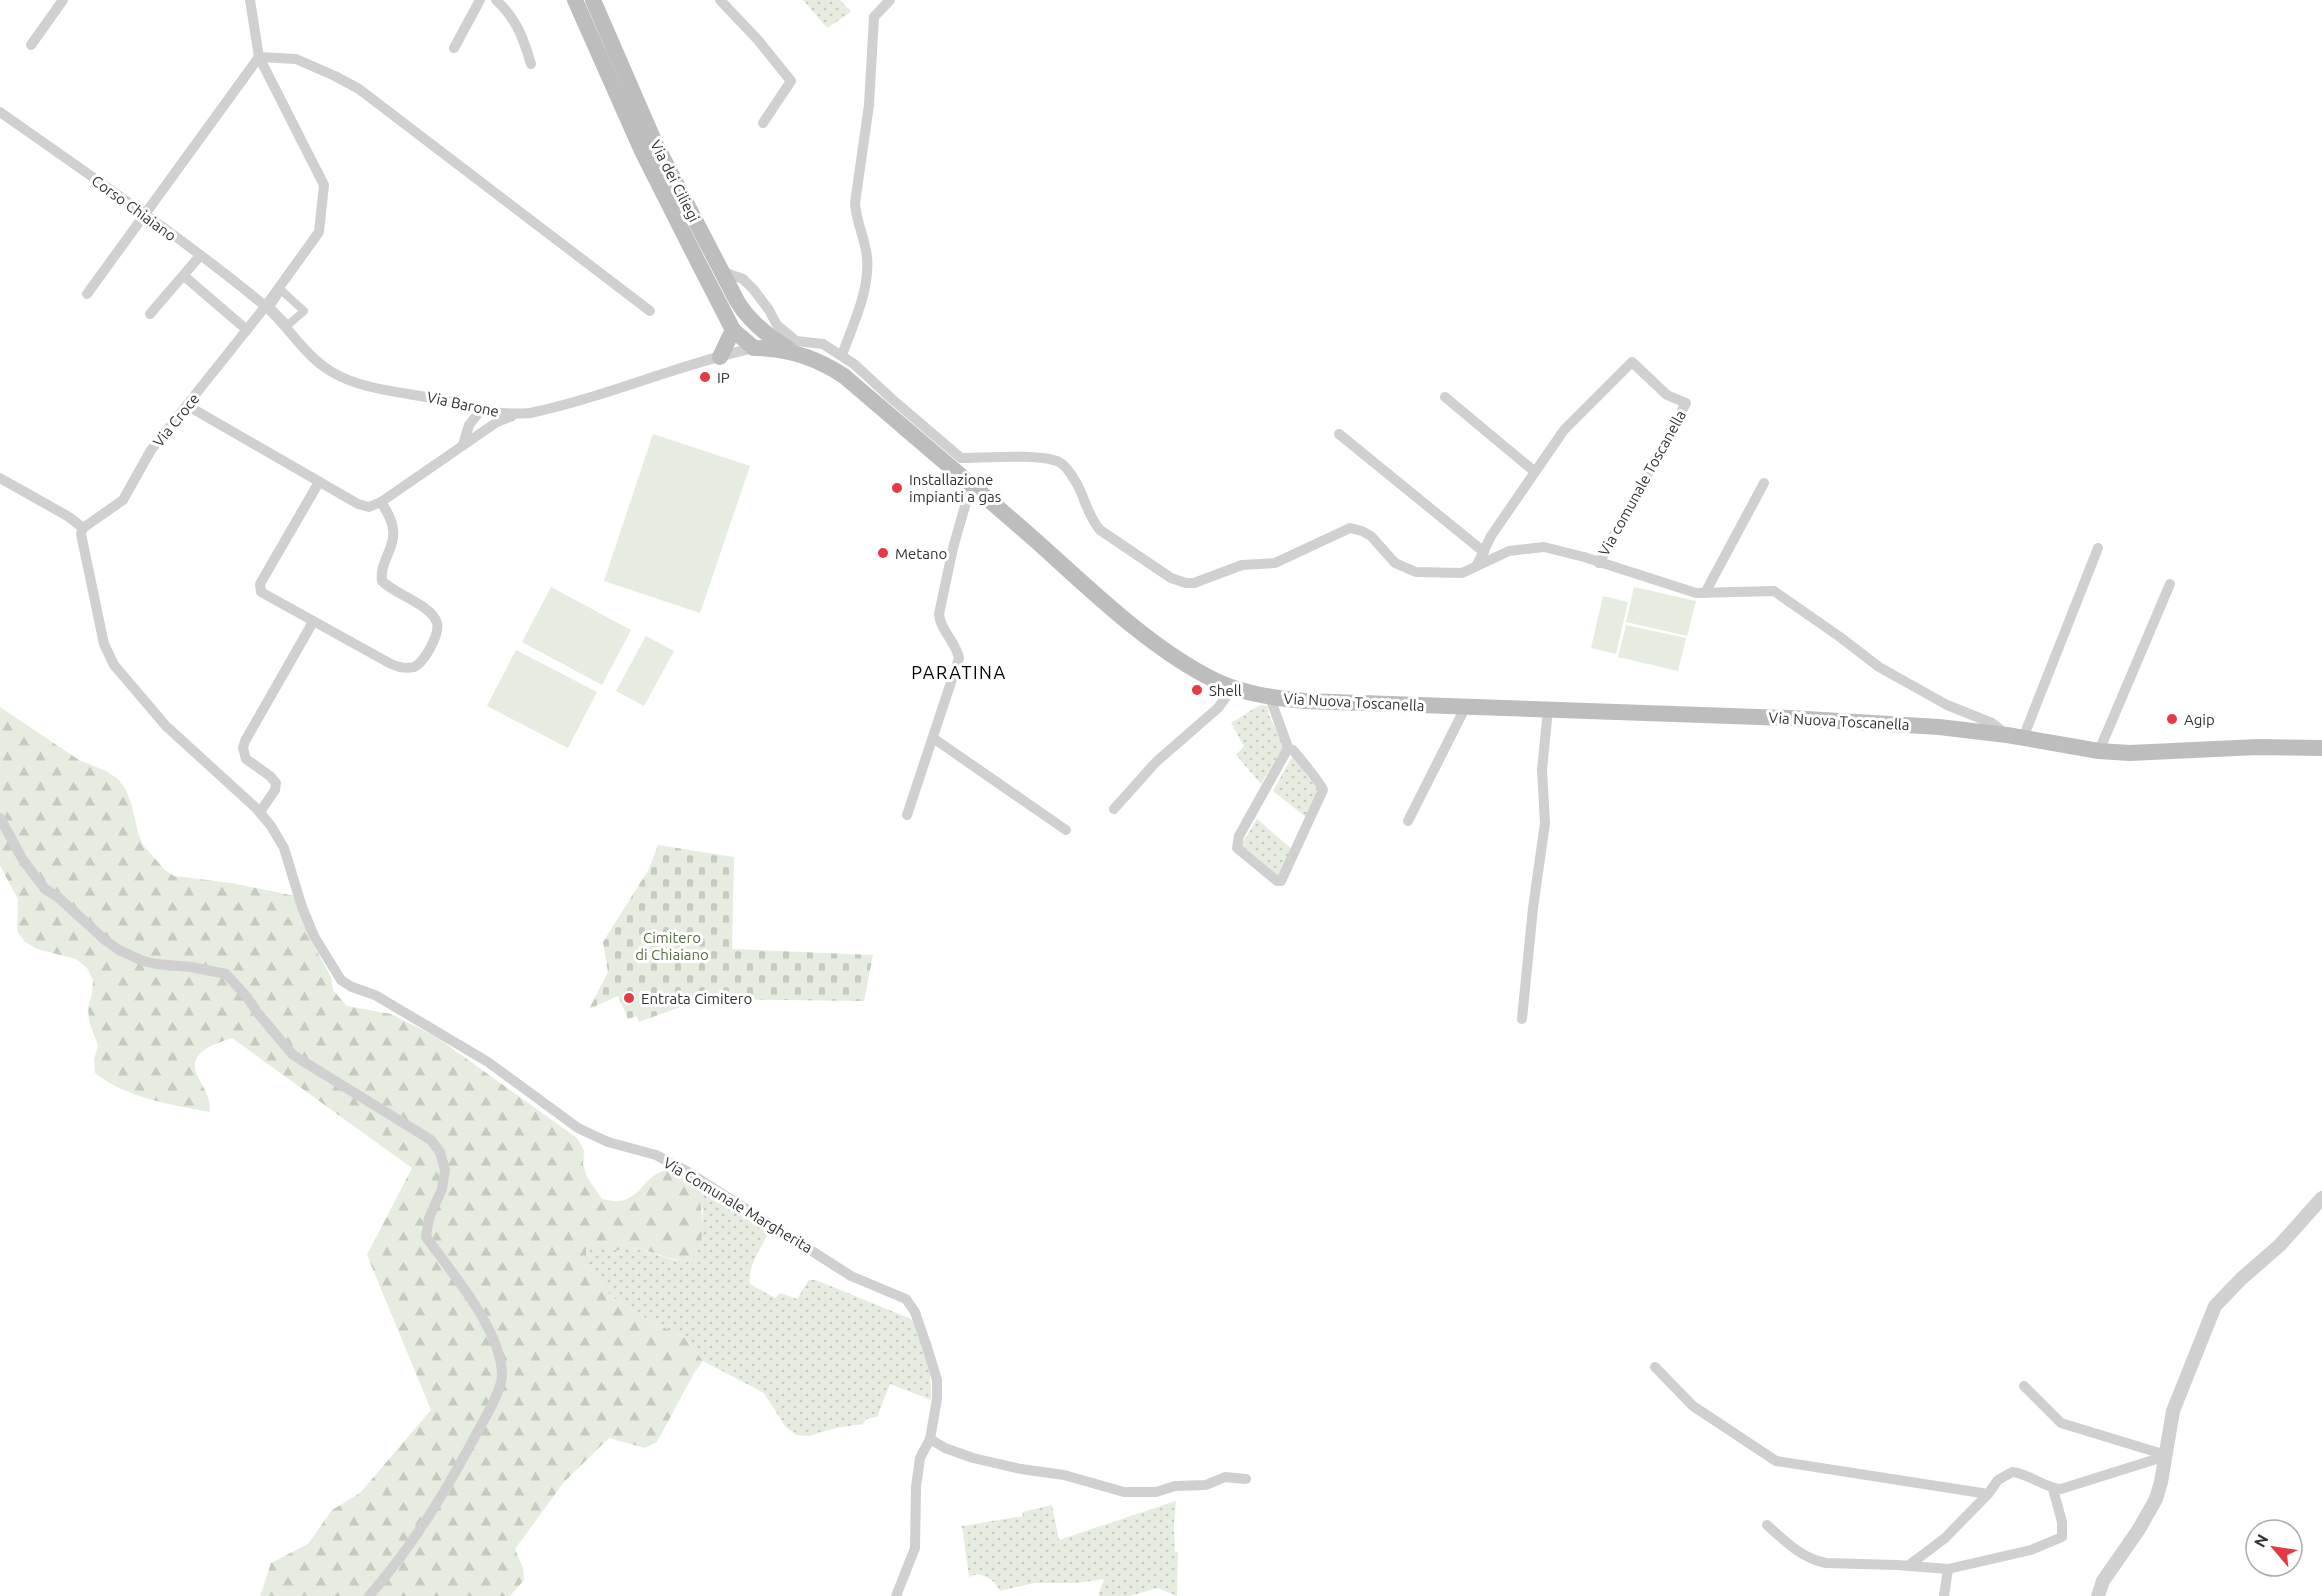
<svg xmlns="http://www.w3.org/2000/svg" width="2322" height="1596" viewBox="0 0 2322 1596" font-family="Ubuntu,sans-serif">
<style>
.grass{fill:url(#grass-dots)}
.forest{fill:url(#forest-firs)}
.cemetery{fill:url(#cemetery-stones)}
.green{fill:#e6ecdf}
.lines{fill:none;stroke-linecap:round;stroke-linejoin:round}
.pedestrian{stroke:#d0d0d0;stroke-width:8}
.minor{stroke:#d0d0d0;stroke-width:10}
.tertiary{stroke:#d0d0d0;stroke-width:14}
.secondary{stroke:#bdbdbd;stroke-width:16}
.poi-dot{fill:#e63946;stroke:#fff;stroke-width:2}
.labels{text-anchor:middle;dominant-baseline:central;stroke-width:6;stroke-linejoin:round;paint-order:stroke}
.street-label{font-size:15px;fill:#333;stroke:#fff}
.poi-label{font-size:15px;fill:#333;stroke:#fff;text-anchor:start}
.park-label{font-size:15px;fill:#56703f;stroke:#fff}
.quarter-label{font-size:18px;letter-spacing:1.5px;fill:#000;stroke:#fff}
</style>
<defs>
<pattern id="grass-dots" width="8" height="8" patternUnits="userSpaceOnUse" patternTransform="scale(1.5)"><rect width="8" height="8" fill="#e6ecdf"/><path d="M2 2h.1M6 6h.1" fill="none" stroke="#c6cbc0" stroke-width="1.8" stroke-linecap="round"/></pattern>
<pattern id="forest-firs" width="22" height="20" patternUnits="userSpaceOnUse" patternTransform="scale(1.5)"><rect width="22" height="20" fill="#e6ecdf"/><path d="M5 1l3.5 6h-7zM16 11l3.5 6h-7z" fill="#c6cbc0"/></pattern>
<pattern id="cemetery-stones" width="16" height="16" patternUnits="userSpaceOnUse" patternTransform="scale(1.5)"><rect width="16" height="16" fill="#e6ecdf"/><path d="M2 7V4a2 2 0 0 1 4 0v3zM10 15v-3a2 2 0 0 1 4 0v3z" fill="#c6cbc0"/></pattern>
</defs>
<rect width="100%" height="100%" fill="#fff"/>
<g class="grass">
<polygon points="803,0 840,0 851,12 827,28"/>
<polygon points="1260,705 1267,706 1269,715 1284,746 1261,784 1236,755 1244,746 1231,723"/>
<polygon points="1293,755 1308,777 1320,788 1307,818 1273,791"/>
<polygon points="1257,819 1293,850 1279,877 1241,845"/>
<path d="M691 1178 771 1229C763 1244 747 1266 750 1284L775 1298 780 1293 797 1299 809 1280H816L911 1319C925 1336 933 1379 931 1400L890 1384 877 1417 866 1419 863 1424 836 1428 809 1436 796 1435 785 1426 764 1393 703 1361 685 1338 647 1319 612 1297 586 1264V1247H599L612 1250 625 1248 639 1249 677 1261 702 1224 703 1210Z"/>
<path d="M1176 1501 1174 1526 1175 1552H1178L1177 1596 1157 1588 1130 1596H1098L1104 1579 1077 1583H1034L1000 1591C995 1581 989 1577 978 1574L969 1577 962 1526 1023 1516 1022 1512 1052 1505 1059 1540Z"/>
</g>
<path class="forest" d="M0 707 79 760 106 771 118 779 126 790 132 806 138 833 143 845 165 870 174 876 232 883 295 896 309 937 331 977 333 990 347 1006 391 1014 436 1037 577 1138 584 1150 583 1164 587 1177 602 1199C612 1201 620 1203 629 1198 641 1192 648 1176 661 1172 693 1161 703 1200 702 1223 702 1239 702 1248 691 1261 670 1261 658 1253 639 1249 629 1247 619 1251 610 1250 601 1249 595 1247 586 1247V1264L612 1297 647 1319 685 1338 703 1361 694 1373 657 1442 645 1448 609 1438 564 1482 515 1549 523 1568 524 1580 510 1596H260L271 1563 308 1544 332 1510 360 1493 431 1410 367 1255 412 1168 232 1038C214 1044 185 1053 198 1077 205 1092 210 1094 210 1112 172 1105 126 1098 95 1073L94 1059 98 1046 89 1021 88 1007 92 994 93 980 87 968 76 959 37 949 25 942 17 931 18 899 0 866Z"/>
<polygon class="cemetery" points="658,845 734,857 732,949 873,955 864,1001 713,999 691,1003 639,1022 637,1016 628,1019 618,996 589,1009 608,972 603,942 649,869"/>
<g class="green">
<polygon points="653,434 750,466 700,613 604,581"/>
<polygon points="551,587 631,630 602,685 522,642"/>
<polygon points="1634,587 1696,601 1687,636 1626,622"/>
<polygon points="1603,596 1628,602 1616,654 1591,648"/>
<polygon points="1626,625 1686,638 1678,671 1618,657"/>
<polygon points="646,636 674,651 644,706 616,691"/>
<polygon points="516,650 597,692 568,748 487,706"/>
</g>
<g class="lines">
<polygon class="pedestrian" points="281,290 304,311 288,325 270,307"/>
<g class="minor">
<path d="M496 0C517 20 523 37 531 64"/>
<polyline points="720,0 758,40 791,81 763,123"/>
<polyline points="31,45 63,0"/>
<polyline points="454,48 480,0"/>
<path d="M0 112C89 175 180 236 264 305 288 325 304 356 332 372 362 390 403 392 437 399 472 406 492 416 530 413 606 397 679 364 754 348"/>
<path d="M723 272 743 279 754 290 769 310 777 325 788 334 796 341 823 344 854 364 892 399 961 458C983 458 1041 453 1059 462 1067 466 1073 477 1077 484 1085 499 1088 516 1100 530L1171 578 1186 583H1194L1242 565 1275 563 1350 528 1362 531 1371 536 1395 563 1416 572 1462 573 1509 551 1544 547 1584 557 1696 593 1774 591 1840 637 1879 667 1947 705 1992 723 2007 735"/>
<polyline points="184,276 247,330"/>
<polyline points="87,294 259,57 296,59 335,76 359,89 650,311"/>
<polyline points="150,314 199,257"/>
<path d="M842 355C853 324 870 291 867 257 865 238 856 222 855 203L869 105 874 17 890 0"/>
<polyline points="1445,397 1535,472"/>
<polyline points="188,406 358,504 369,507 381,502 497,422 512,416"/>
<polyline points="1339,434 1484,552"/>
<polyline points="463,445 469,425 480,411"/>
<polyline points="0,478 69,517 83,528"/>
<path d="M319 482 260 584 261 592 391 664C398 667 406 669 414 667 424 663 440 634 437 623 432 605 394 594 382 581 379 563 396 547 393 529 392 519 386 510 381 502"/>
<polyline points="83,528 81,534 104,644 114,665 166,726 256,808 271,826 284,848 302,907 314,936 341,980 352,987 375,995 488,1062 578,1128 608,1142 656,1155 688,1172 851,1276 906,1299 915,1312 927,1347 937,1380 937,1399 930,1439 920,1458 916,1487 915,1548 896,1596"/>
<polyline points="83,528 123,500 151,450 265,307 319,232 324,185 259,57 250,0"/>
<polyline points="1477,565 1491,536 1564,430 1632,362 1667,395 1686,403 1599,563"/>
<polyline points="1705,593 1764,483"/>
<polyline points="1270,698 1289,750"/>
<polyline points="933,738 1066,830"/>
<polyline points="2023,738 2098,548"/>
<path d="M1287 750H1293C1298 756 1323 786 1323 790L1281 881H1277L1237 848 1239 836Z"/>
<polyline points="2099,751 2170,584"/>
<polyline points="1114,809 1156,762 1218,708 1233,687"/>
<polyline points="260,812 275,790 276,783 270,776 246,759 243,748 245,741 313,622"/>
<path d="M907 815 959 658C956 642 940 630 939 614L953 548 971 485"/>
<path d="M0 818 23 860 45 889 59 898 105 940 119 950 143 961 156 964 191 967 226 974 247 997 257 1012 293 1055 431 1140 440 1152 445 1170 442 1189 429 1218 426 1237C452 1273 502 1331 502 1375 502 1390 486 1416 479 1429 447 1489 414 1545 369 1596"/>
<polyline points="1408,821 1466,706"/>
<polyline points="1522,1019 1533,908 1545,823 1542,770 1548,709"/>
<polyline points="1655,1367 1693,1406 1776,1461 1988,1494"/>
<polyline points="2024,1386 2061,1423 2166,1455"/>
<polyline points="930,1439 945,1448 973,1458 1021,1469 1064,1475 1124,1492 1156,1492 1175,1486 1206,1485 1225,1477 1246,1479"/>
<path d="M1767 1525C1785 1541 1801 1558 1826 1563L1897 1565 1948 1569"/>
<path d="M1908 1566 1945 1538 1988 1494 1998 1480 2012 1472C2031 1474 2044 1488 2061 1489L2166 1456"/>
<polyline points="1944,1596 1948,1569 2031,1550 2062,1537 2062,1522 2053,1489"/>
</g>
<polyline class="tertiary" points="2098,1596 2103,1581 2139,1529 2156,1499 2161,1482 2173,1411 2215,1306 2241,1279 2280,1245 2322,1198"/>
<g class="secondary">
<polyline points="575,0 642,151 697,260 733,330 754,348"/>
<path d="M593 0 655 143 737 301C749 321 769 337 789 349"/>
<path d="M754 348C787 348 817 358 844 376 907 430 971 484 1034 539 1089 588 1150 649 1216 681 1244 694 1275 698 1305 701L1790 718 1939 727 2007 735 2099 751 2130 753 2258 747 2322 748"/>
<polyline points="720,357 733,330"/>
</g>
</g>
<g class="poi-dot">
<circle cx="705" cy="377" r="6"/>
<circle cx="897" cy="488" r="6"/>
<circle cx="883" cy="553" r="6"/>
<circle cx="1197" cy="690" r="6"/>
<circle cx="2172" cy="719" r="6"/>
<circle cx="629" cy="998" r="6"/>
</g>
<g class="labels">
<g class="street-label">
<text transform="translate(675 181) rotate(63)">Via dei Ciliegi</text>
<text transform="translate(134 208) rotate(36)">Corso Chiaiano</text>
<text transform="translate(463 404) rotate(12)">Via Barone</text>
<text transform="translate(176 420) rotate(-51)">Via Croce</text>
<text transform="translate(1642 483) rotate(-61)">Via comunale Toscanella</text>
<text transform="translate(1354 702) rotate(3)">Via Nuova Toscanella</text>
<text transform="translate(1839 721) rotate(3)">Via Nuova Toscanella</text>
<text transform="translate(738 1205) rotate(31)">Via Comunale Margherita</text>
</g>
<g class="poi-label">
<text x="717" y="377">IP</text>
<text x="909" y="479">Installazione<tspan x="909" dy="17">impianti a gas</tspan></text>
<text x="895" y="553">Metano</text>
<text x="1209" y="690">Shell</text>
<text x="2184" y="719">Agip</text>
<text x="641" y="998">Entrata Cimitero</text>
</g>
<g class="park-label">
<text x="672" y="937">Cimitero<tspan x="672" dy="17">di Chiaiano</tspan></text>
</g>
<g class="quarter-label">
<text x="959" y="672">PARATINA</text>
</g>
</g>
<g transform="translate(2274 1548) rotate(299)"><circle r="28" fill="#ffffff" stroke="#adadad" stroke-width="1.5"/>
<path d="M0-4.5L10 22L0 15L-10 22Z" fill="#e63946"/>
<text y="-9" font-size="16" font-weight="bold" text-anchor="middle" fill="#333333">N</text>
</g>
</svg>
